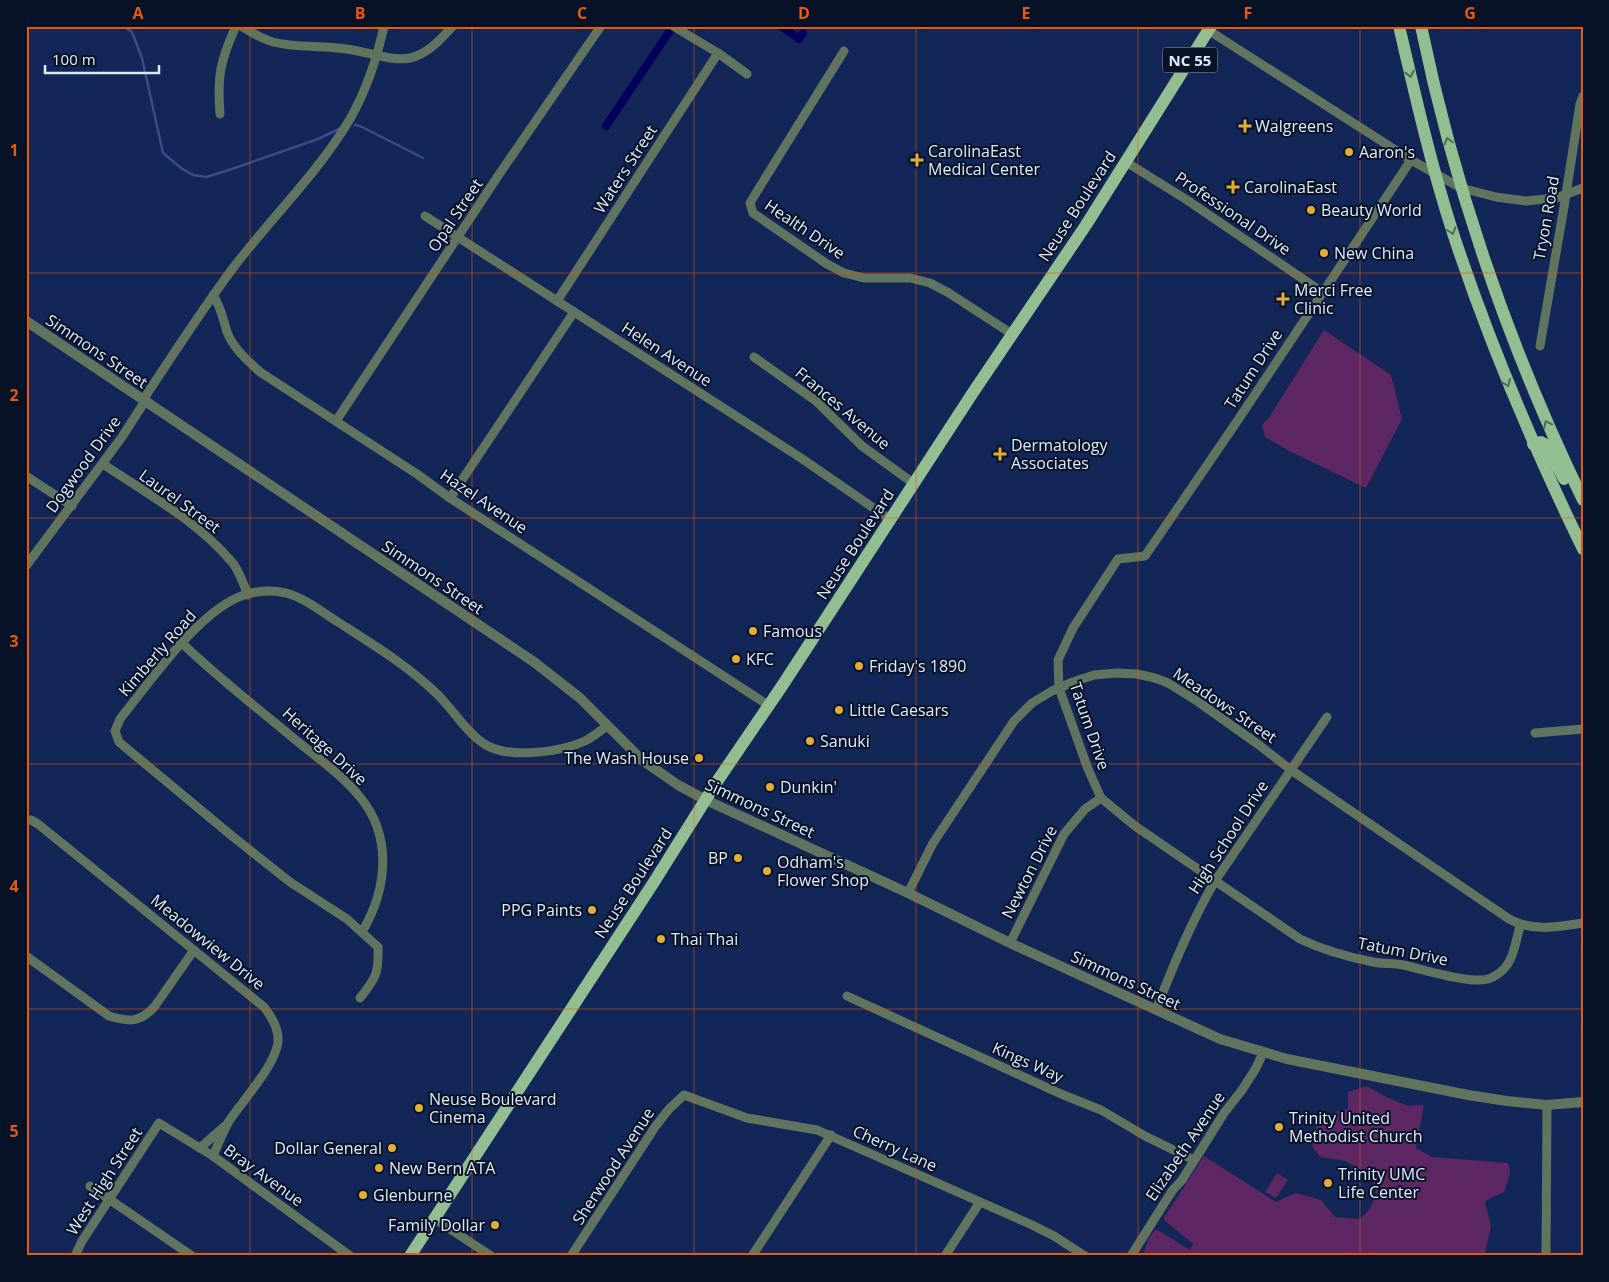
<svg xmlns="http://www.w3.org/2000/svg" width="1609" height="1282" viewBox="0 0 1609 1282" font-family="'Open Sans',sans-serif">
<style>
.green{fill:#5d2763}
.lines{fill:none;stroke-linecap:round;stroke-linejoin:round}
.stream{stroke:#43468c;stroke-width:2.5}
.canal{stroke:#00005c;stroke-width:8}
.minor{stroke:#60745f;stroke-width:9}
.tertiary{stroke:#60745f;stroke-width:10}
.primary{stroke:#93be91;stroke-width:12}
.oneway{stroke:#4e685c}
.grid{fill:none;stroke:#e8590c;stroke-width:1;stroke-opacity:0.55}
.poi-dot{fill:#e3ae35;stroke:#081227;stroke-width:2}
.labels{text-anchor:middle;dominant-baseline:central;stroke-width:4;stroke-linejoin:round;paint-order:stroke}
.shield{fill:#081227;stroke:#9fa8bc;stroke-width:1}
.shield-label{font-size:15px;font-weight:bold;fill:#e0e9fc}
.poi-label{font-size:16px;fill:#e0e9fc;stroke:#081227;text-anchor:start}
.street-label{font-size:16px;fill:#e0e9fc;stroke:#081227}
.neatline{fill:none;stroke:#e8590c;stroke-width:2}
.grid-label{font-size:16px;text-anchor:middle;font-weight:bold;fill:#e8590c}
</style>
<rect width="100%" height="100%" fill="#122757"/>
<g class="green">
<polygon points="1324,330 1391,375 1402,419 1366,488 1289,451 1265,437 1262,425 1268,419"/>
<polygon points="1367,1086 1388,1098 1408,1106 1424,1105 1416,1148 1432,1157 1508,1163 1510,1173 1504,1192 1485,1201 1491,1226 1485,1253 1490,1256 1143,1256 1148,1239 1156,1229 1190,1250 1193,1244 1163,1219 1204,1156 1276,1202 1296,1193 1321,1200 1335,1217 1360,1219 1369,1210 1377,1194 1372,1177 1346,1161 1320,1157 1312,1146 1317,1125 1337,1111 1348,1109 1348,1092"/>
<polygon points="1277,1173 1288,1180 1276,1198 1265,1192"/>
</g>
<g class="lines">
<g class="stream">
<polyline points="123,26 132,32 142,58 163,153 181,168 193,175 206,177 226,171 318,139 339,129"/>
<polyline points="355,125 360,126 423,158"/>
</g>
<g class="canal">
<polyline points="781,26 799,39 803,33"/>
<polyline points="606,126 671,29"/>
</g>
<g class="minor">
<path d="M241 26C251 32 261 39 273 42 296 48 321 45 346 49 365 51 392 62 410 58 428 54 441 39 453 26"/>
<polyline points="673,26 718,53 747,74"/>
<polyline points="1208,30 1411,160 1461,188 1496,197 1526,201 1556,198 1583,188"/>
<polyline points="844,51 756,193 750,203 753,213 827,264 844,273 864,278 910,278 930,283 949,293 1012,334"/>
<path d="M220 114C217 77 220 61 236 26"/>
<path d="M1411 160 1240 417 1145 556 1118 559 1073 628 1058 660 1059 688 1088 769 1101 798 1135 826 1300 939C1323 950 1348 957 1373 962 1383 964 1394 963 1403 965 1423 969 1477 987 1493 977 1514 966 1514 947 1520 926"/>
<polyline points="1126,162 1187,200 1322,292"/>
<polyline points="425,216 801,458 891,520"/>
<path d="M213 295C221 307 223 319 227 332 233 348 248 361 260 372L417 474 450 498 768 705"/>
<polyline points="557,301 718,53"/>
<polyline points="1540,346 1564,207 1580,104 1583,96"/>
<polyline points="754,357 816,401 862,446 913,483"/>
<path d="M143 400C172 356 201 311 233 268 271 218 318 173 350 119 366 91 377 58 384 26"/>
<polyline points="336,421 500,173 601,26"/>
<path d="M103 464C146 493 196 520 231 561 239 569 243 584 248 595"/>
<polyline points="26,476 72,506"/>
<polyline points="450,498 574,312"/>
<polyline points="26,566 122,437 145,401"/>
<path d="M182 643C217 677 255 706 292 737 315 756 341 774 360 797 393 837 387 890 362 932"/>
<polyline points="1535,733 1583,729"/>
<path d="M26 820H31L38 824 264 1007C272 1017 279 1029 278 1042 275 1066 243 1100 229 1121 223 1132 218 1144 213 1156"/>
<path d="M908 893 933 843 1014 721 1032 703 1052 691 1073 682 1094 675 1116 673 1137 674 1155 678 1168 683 1197 701 1259 745 1291 770 1509 919C1532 932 1557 927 1583 923"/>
<polyline points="1010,943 1064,834 1085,809 1101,798"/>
<path d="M26 956 109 1016C129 1022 140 1023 155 1006L194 950"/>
<polyline points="847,996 1061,1094 1101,1110 1145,1136 1194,1160"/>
<path d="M360 998C376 978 379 973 378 947L347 919 290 882 232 836 119 742 115 731 120 719C150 682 199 610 244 595 257 591 273 590 286 593 305 598 322 612 338 622 372 644 407 665 436 693 452 708 467 734 486 745 510 759 561 752 585 741 593 737 600 731 607 726"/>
<path d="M1156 1010C1173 966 1191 922 1215 881L1327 717"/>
<polyline points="200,1148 225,1126"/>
<polyline points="90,1186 192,1256"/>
<polyline points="435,1219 491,1256"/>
<polyline points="75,1256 82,1241 159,1123 213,1156 350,1256"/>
<polyline points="571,1256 655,1127 669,1109 684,1095 747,1118 817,1130 1030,1224 1054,1236 1085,1256"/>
<polyline points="752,1256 831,1135"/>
<polyline points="945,1256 980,1202"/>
<polyline points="1131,1256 1172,1191 1182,1180 1224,1113 1242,1090 1256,1068 1263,1053"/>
<polyline points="1546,1256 1547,1105"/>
</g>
<polyline class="tertiary" points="26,321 534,662 580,698 642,760 678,785 706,800 908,893 1010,943 1220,1039 1287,1059 1468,1095 1507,1101 1547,1105 1583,1102"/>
<g class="primary">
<path d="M1399 26C1415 94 1430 161 1451 227 1487 338 1532 444 1583 549"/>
<path d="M1421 26C1455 191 1510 349 1583 500"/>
<polyline points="1533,444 1541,442 1545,444 1564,479"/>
<polyline points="410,1256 654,882 716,783 782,686 972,394 1086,225 1211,26"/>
</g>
</g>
<defs><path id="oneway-chevron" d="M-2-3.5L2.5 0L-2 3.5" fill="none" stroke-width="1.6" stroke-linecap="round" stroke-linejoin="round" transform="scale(1.25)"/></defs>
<g class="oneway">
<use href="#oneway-chevron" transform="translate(1410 74) rotate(77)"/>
<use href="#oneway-chevron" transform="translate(1448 141) rotate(-105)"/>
<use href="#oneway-chevron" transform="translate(1452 231) rotate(72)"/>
<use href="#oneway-chevron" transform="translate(1507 383) rotate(67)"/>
<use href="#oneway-chevron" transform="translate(1547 424) rotate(-115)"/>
</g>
<path class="grid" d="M250 26V1256M472 26V1256M694 26V1256M916 26V1256M1138 26V1256M1360 26V1256M26 273H1583M26 518H1583M26 764H1583M26 1009H1583"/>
<g class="poi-dot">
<path d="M1242.5 118.5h5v5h5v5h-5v5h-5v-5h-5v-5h5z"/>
<circle cx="1349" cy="152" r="5"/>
<path d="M914.5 152.5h5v5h5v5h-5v5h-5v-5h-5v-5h5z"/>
<path d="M1230.5 179.5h5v5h5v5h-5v5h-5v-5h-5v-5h5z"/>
<circle cx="1311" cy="210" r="5"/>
<circle cx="1324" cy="253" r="5"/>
<path d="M1280.5 291.5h5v5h5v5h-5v5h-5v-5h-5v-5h5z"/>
<path d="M997.5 446.5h5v5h5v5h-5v5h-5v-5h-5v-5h5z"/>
<circle cx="753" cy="631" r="5"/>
<circle cx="736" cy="659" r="5"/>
<circle cx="859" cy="666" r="5"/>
<circle cx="839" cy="710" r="5"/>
<circle cx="810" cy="741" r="5"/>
<circle cx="699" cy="758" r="5"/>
<circle cx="770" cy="787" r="5"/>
<circle cx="738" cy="858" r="5"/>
<circle cx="767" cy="871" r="5"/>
<circle cx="592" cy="910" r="5"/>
<circle cx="661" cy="939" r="5"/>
<circle cx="419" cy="1108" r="5"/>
<circle cx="1279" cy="1127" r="5"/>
<circle cx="392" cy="1148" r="5"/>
<circle cx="379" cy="1168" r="5"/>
<circle cx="1328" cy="1183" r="5"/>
<circle cx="363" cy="1195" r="5"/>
<circle cx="495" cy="1225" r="5"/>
</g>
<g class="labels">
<rect class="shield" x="1162.5" y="47.5" width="55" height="25" rx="4"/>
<g class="shield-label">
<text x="1190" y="60">NC 55</text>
</g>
<g class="poi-label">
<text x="1255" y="126">Walgreens</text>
<text x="928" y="151">CarolinaEast<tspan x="928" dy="18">Medical Center</tspan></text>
<text x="1359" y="152">Aaron's</text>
<text x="1244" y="187">CarolinaEast</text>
<text x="1321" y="210">Beauty World</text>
<text x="1334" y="253">New China</text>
<text x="1294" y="290">Merci Free<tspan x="1294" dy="18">Clinic</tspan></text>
<text x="1011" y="445">Dermatology<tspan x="1011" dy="18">Associates</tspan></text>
<text x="763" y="631">Famous</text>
<text x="746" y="659">KFC</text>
<text x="869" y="666">Friday's 1890</text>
<text x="849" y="710">Little Caesars</text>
<text x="820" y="741">Sanuki</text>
<text x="689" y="758" text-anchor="end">The Wash House</text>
<text x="780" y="787">Dunkin'</text>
<text x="728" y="858" text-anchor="end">BP</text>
<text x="777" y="862">Odham's<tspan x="777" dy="18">Flower Shop</tspan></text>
<text x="582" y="910" text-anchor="end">PPG Paints</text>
<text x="671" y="939">Thai Thai</text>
<text x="429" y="1099">Neuse Boulevard<tspan x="429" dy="18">Cinema</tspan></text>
<text x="1289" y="1118">Trinity United<tspan x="1289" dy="18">Methodist Church</tspan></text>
<text x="382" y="1148" text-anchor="end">Dollar General</text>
<text x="389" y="1168">New Bern ATA</text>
<text x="1338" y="1174">Trinity UMC<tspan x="1338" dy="18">Life Center</tspan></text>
<text x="373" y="1195">Glenburne</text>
<text x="485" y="1225" text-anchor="end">Family Dollar</text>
</g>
<g class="street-label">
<text transform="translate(625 169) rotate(-57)">Waters Street</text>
<text transform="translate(1077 206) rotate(-57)">Neuse Boulevard</text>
<text transform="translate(1233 213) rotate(34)">Professional Drive</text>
<text transform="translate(455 215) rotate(-56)">Opal Street</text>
<text transform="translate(1546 218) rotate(-80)">Tryon Road</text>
<text transform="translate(805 229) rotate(34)">Health Drive</text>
<text transform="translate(97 351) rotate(34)">Simmons Street</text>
<text transform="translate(667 354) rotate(33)">Helen Avenue</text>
<text transform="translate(1253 369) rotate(-57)">Tatum Drive</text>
<text transform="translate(843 408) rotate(40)">Frances Avenue</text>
<text transform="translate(83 464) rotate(-54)">Dogwood Drive</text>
<text transform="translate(180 501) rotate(36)">Laurel Street</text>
<text transform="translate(484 501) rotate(34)">Hazel Avenue</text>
<text transform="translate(855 544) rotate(-57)">Neuse Boulevard</text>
<text transform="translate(433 577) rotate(34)">Simmons Street</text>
<text transform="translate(157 653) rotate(-49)">Kimberly Road</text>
<text transform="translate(1225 705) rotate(34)">Meadows Street</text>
<text transform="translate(1090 726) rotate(71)">Tatum Drive</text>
<text transform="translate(325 746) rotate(42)">Heritage Drive</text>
<text transform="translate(760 808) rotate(25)">Simmons Street</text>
<text transform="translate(1228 837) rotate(-57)">High School Drive</text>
<text transform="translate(1029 872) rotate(-63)">Newton Drive</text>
<text transform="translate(633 883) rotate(-57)">Neuse Boulevard</text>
<text transform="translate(208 942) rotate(39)">Meadowview Drive</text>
<text transform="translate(1403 951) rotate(11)">Tatum Drive</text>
<text transform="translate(1126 980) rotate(25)">Simmons Street</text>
<text transform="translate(1028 1062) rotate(24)">Kings Way</text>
<text transform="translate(1185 1146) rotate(-56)">Elizabeth Avenue</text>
<text transform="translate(895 1148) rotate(24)">Cherry Lane</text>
<text transform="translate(613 1166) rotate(-57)">Sherwood Avenue</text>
<text transform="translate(264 1175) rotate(36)">Bray Avenue</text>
<text transform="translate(104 1181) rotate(-57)">West High Street</text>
</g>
</g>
<rect width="1609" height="1282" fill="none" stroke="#081227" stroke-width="55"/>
<path d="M45 65v8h114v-8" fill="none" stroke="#e0e9fc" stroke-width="2.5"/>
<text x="52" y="65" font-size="15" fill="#e0e9fc" stroke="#081227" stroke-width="4" paint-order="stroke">100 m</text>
<rect x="28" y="28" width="1554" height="1226" class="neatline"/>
<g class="grid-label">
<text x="138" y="19">A</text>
<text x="360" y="19">B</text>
<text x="582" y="19">C</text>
<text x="804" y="19">D</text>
<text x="1026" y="19">E</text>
<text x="1248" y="19">F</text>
<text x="1470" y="19">G</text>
<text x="14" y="156">1</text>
<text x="14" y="401">2</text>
<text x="14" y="647">3</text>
<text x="14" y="892">4</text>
<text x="14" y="1137">5</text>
</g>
</svg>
